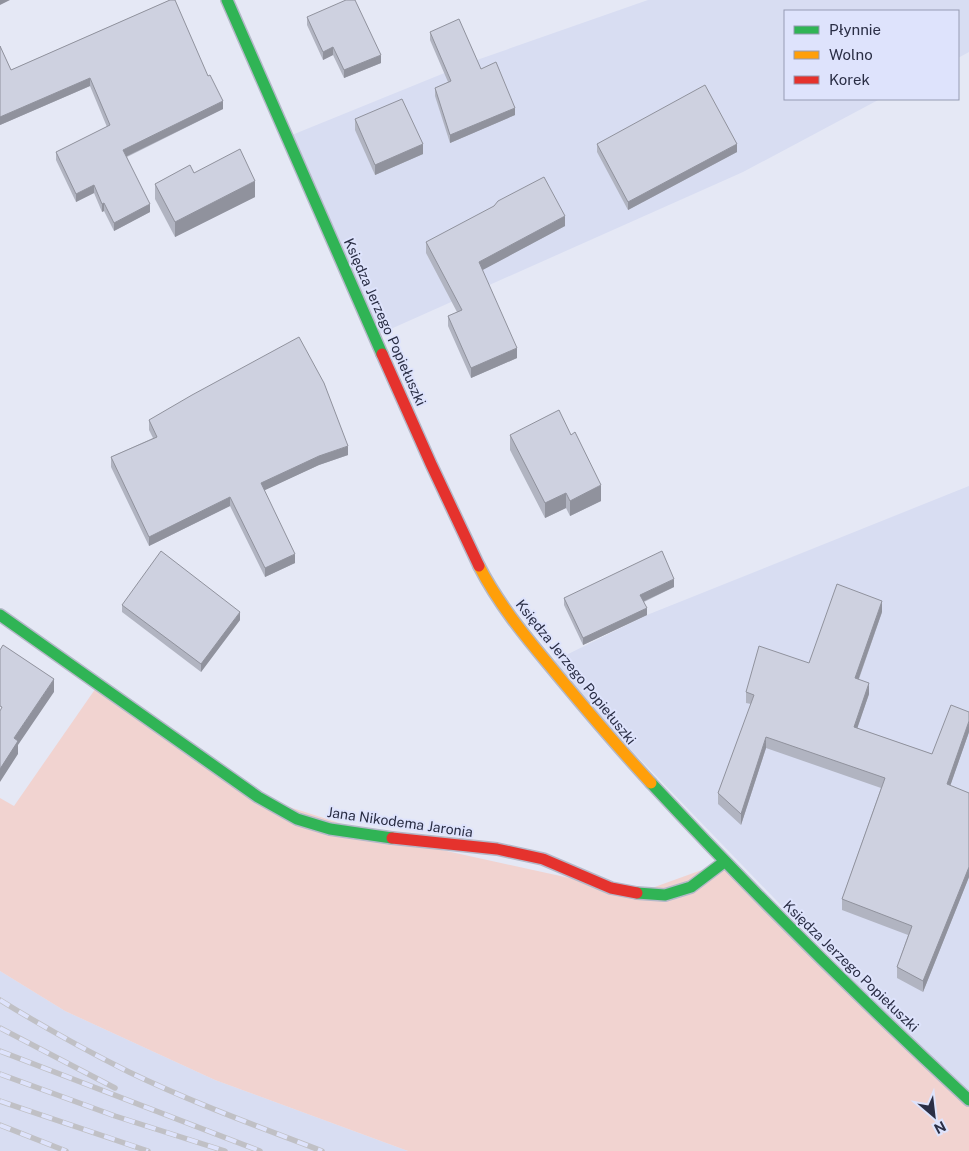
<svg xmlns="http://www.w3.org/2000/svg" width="969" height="1151" viewBox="0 0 969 1151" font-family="'Public Sans',sans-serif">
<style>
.built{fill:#d8ddf2}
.green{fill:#f1d3d0}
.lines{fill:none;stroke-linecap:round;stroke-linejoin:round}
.fast-casing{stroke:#b4b8c8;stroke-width:14}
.slow-casing{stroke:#b4b8c8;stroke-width:14}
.jam-casing{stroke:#b4b8c8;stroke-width:14}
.fast{stroke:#30b455;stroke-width:11}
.slow{stroke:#ff9f0a;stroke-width:11}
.jam{stroke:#e5322d;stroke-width:11}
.rail-casing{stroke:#c0c0c5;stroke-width:5.5}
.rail{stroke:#dee3fc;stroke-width:4;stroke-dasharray:11;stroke-linecap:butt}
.wall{fill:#b1b4c1}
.shaded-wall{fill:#90929d}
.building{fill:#ced1e0;stroke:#90929d}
.labels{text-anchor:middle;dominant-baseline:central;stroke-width:4;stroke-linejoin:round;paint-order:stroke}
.street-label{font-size:14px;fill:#2a2e45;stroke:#dee3fc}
</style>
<rect width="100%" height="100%" fill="#e5e8f5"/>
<g class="built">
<polygon points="648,0 969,0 969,52 958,58 958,11 785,11 785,99 880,99 743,172 375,336 287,137 474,61"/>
<polygon points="969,486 969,1100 548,664 647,615"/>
<polygon points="0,971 65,1011 215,1080 408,1151 0,1151"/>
</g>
<polygon class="green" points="98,685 258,797 383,837 638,893 724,862 969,1100 969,1151 408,1151 215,1080 65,1011 0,971 0,798 14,806"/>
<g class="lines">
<defs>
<g id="fast">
<polyline points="227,0 382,354"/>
<polyline points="0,615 258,797 297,819 330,829 392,838"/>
<path d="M651 783C753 893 859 998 969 1100"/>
<polyline points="637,893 665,895 691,887 724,862"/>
</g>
<path id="slow" d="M479 566C498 603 524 635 550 666 583 706 616 745 651 783"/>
<g id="jam">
<polyline points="382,354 431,464 479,566"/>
<polyline points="392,838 497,849 543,859 611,888 637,893"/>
</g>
</defs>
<use href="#fast" class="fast-casing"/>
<use href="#slow" class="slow-casing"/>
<use href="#jam" class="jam-casing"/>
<use href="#fast" class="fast"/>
<use href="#slow" class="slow"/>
<use href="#jam" class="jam"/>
<defs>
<g id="rail">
<path d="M0 1000C42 1026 85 1050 129 1072 191 1102 257 1126 322 1151"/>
<polyline points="0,1028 115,1088"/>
<polyline points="0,1051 260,1151"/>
<polyline points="0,1074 115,1116 225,1151"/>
<polyline points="0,1101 148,1151"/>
<polyline points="0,1125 66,1151"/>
</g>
</defs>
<use href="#rail" class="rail-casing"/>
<use href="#rail" class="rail"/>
</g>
<g class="wall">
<polygon points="170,0 223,109 127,157 150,212 114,231 104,211 102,212 94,193 76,202 56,160 56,152 107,127 90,86 0,125 0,46 11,70"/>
<polygon points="307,17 381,63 344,78 333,55 323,60 307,25"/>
<polygon points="430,32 481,69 515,115 450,143 435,96 435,88 448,82 430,40"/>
<polygon points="355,119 423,154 375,175 355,130"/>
<polygon points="597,144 737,152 628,210 597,152"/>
<polygon points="194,173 255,197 175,237 155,199 155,184"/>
<polygon points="565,226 482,270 517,358 471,378 448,326 448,316 457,312 426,253 426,242"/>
<polygon points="149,420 348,455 319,465 264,490 295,563 265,577 230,506 149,546 111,467 111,457 153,438 149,430"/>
<polygon points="510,435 601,501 570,516 566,508 545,518 510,450"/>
<polygon points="674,587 644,602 647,615 583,645 564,605 564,598"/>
<polygon points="122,605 240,620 201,672 122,612"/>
<polygon points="882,612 859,679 869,694 857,728 932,754 969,732 950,786 969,793 969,877 923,992 897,978 897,967 908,935 842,910 842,899 881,788 766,748 741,825 718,804 718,793 751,704 746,703 746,692 809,663"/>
</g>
<g class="shaded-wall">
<polygon points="0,0 10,0 0,5"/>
<polygon points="333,47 333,55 323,60 323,52"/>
<polygon points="381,55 381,63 344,78 344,70"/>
<polygon points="90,78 90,86 0,125 0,117"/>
<polygon points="223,101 223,109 123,158 123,150"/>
<polygon points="515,108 515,115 450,143 450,135"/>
<polygon points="423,144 423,154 375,175 375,165"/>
<polygon points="737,144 737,152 628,210 628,202"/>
<polygon points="255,181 255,197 175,237 175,222"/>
<polygon points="94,185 94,193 76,202 76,194"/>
<polygon points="104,203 104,211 102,212 102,204"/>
<polygon points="150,204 150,212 114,231 114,223"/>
<polygon points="565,216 565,226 479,272 479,262"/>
<polygon points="517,348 517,358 471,378 471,368"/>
<polygon points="348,446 348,455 319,465 261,492 261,483 319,456"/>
<polygon points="601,485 601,501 570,516 570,501"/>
<polygon points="566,493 566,508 545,518 545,503"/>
<polygon points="230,497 230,506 149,546 149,537"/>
<polygon points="295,554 295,563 265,577 265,568"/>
<polygon points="674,579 674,587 640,603 640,595"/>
<polygon points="882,601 882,612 855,689 855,678"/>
<polygon points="647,608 647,615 583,645 583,638"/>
<polygon points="240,612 240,620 201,672 201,664"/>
<polygon points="54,679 54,692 18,745 18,754 0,782 0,769 14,738"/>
<polygon points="869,683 869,694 854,738 854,727"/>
<polygon points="969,721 969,732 947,795 947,784"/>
<polygon points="766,737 766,748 741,825 741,814"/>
<polygon points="969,867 969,877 923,992 923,981"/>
</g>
<g class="building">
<polygon points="170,0 175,0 208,76 210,75 223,101 123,150 150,204 114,223 104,203 102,204 94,185 76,194 56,152 110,125 90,78 0,117 0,46 11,70"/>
<polygon points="346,0 355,0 381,55 344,70 333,47 323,52 307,17"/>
<polygon points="459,19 481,69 496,62 515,108 450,135 435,88 451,81 430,32"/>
<polygon points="705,85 737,144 628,202 597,144"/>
<polygon points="402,99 423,144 375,165 355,119"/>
<polygon points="240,149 255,181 175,222 155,184 190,165 194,173"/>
<polygon points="544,177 565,216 479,262 517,348 471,368 448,316 462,310 426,242 494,206 498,201"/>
<polygon points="299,337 324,383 348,446 319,456 261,483 295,554 265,568 230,497 149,537 111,457 157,437 149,420 192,395"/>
<polygon points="559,410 571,435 575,432 601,485 570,501 566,493 545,503 510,435"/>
<polygon points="161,551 240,612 201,664 122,605"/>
<polygon points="662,551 674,579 640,595 647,608 583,638 564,598"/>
<polygon points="837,584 882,601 855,678 869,683 854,727 932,754 951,705 969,712 969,721 947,784 969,793 969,867 923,981 897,967 912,926 842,899 885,778 766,737 741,814 718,793 754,695 746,692 759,646 809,663"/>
<polygon points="3,645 54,679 14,738 18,741 0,769 0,711 2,707 0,706 0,650"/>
</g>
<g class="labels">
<g class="street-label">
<text transform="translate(385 322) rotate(66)">Księdza Jerzego Popiełuszki</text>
<text transform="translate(576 672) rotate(51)">Księdza Jerzego Popiełuszki</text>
<text transform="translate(400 822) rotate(8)">Jana Nikodema Jaronia</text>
<text transform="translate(851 966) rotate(44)">Księdza Jerzego Popiełuszki</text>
</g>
</g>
<rect x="784" y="10" width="175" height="90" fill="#dee3fc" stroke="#969bb3"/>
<rect x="794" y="26" width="25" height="8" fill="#30b455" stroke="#969bb3"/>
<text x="829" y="35" font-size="15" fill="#2a2e45">Płynnie</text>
<rect x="794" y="51" width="25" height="8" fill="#ff9f0a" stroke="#969bb3"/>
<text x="829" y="60" font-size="15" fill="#2a2e45">Wolno</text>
<rect x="794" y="76" width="25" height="8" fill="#e5322d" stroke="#969bb3"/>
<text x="829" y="85" font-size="15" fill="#2a2e45">Korek</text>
<g transform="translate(934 1116) rotate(152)" stroke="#dee3fc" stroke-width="4" paint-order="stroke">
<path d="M0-4L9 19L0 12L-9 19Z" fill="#2a2e45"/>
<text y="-8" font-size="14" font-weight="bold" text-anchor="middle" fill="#2a2e45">N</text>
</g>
</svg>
